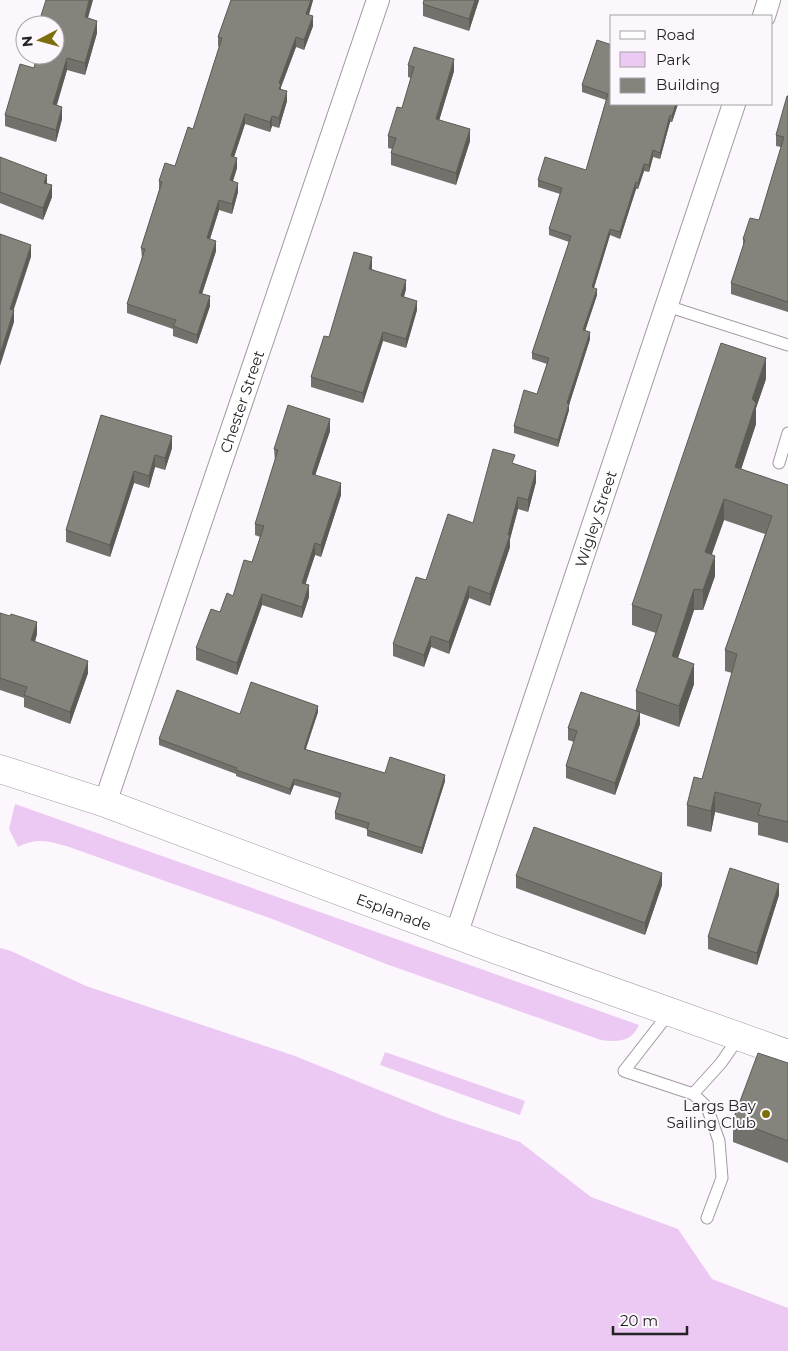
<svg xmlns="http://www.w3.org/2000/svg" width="788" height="1351" viewBox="0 0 788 1351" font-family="Montserrat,sans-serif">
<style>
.green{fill:#ecc9f2}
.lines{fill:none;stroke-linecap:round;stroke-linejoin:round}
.lane-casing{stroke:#a09ba1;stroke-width:13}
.street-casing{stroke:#a09ba1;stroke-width:24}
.secondary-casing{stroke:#a09ba1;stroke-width:29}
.lane{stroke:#fff;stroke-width:11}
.street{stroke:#fff;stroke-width:22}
.secondary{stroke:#fff;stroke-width:28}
.wall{fill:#72716b}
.shaded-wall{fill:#5c5c57}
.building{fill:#84837c;stroke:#5c5c57}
.poi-dot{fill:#7c6e0a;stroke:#fcf7fd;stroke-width:2}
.labels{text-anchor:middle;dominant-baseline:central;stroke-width:4;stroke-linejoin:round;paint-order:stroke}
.street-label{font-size:15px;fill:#242224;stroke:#fcf7fd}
.poi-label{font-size:15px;fill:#242224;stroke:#fcf7fd;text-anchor:end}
</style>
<rect width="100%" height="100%" fill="#fcf7fd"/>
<g class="green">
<path d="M15 804 639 1025C632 1042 617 1042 601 1040L386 964 275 920 69 847C49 841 37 837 18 847L9 829Z"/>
<polygon points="0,948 11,951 86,986 295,1056 443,1116 520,1142 591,1197 678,1229 712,1279 788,1308 788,1351 0,1351"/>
<polygon points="385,1052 525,1101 520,1115 380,1065"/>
</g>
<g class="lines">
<defs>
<g id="lane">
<polyline points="667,306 788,345"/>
<polyline points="779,463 788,433"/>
<polyline points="670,1012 624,1071 693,1094 707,1107 719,1141 722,1178 707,1218"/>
<polyline points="693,1094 721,1063 739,1037"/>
</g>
<g id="street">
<polyline points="764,16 769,0"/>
<path id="s1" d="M105 803 378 0"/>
<path id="s2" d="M456 935 734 104"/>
</g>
<g id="secondary">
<path id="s3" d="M0 769 105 803 494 949 788 1054"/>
</g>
</defs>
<use href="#lane" class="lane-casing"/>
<use href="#street" class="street-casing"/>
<use href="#secondary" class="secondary-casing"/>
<use href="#lane" class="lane"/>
<use href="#street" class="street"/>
<use href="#secondary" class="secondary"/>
</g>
<g class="wall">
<polygon points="231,0 313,0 309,15 313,26 304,50 296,47 281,87 281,89 287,101 279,128 272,126 270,132 245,124 234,157 237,168 233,181 238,192 232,214 219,210 210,239 216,251 202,294 210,306 197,344 173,336 173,329 127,313 127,304 142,258 141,248 159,190 159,181 175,166 193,129 219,47 218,46 218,37"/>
<polygon points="424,0 479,0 469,31 423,16 423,4"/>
<polygon points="88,18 97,33 85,75 67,70 57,105 62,119 56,142 5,126 5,115 34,68"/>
<polygon points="408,65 454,71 439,120 470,141 456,185 391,165 391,153 392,149 388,148 388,136 402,108 411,78 408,77"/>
<polygon points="582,85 678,104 672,122 670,122 660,159 653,157 649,172 644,171 638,189 636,189 620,239 610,235 594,288 597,295 585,331 590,339 569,405 569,410 558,447 514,433 514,426 537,394 547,364 532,359 532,353 569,242 549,235 549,229 560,194 538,187 538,180 586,170 606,100 582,92"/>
<polygon points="788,96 788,312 731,294 731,283 743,246 743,239 759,220 781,147 776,146 776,135"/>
<polygon points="0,157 47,184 52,197 43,220 0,203"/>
<polygon points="372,267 372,269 406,289 404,297 417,310 406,348 383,341 363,403 311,387 311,377 329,337"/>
<polygon points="766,379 756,408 756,424 741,469 788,485 788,843 758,835 758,823 715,812 711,832 687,826 687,805 702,779 732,673 725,671 725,650 765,534 724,520 712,554 715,576 703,610 694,610 678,658 694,684 679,727 640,713 640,724 615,795 566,778 566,766 574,742 568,740 568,728 636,711 636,691 656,633 632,625 632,605"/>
<polygon points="101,415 172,448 165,470 155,467 149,488 134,483 110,557 66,542 66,530"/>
<polygon points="330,431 315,475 341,495 321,557 315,555 305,584 309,597 302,618 262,605 237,675 196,660 196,648 220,612 233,596 252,562 260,537 255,535 255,524 275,461 274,449"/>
<polygon points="515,464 536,482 528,512 518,509 510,539 510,547 490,606 469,598 449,654 431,647 424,667 393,656 393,644 426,580 473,523"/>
<polygon points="0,613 37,634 35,642 88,673 70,724 24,707 24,698 0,690"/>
<polygon points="318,712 305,749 385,773 445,781 422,854 367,836 367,829 335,819 335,813 339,798 294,785 290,795 236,776 236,774 159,745 159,739 240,714"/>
<polygon points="516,876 662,885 645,935 516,888"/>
<polygon points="779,895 757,965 708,949 708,937"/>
<polygon points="788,1063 788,1163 733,1142 733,1120"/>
</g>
<g class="shaded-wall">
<polygon points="89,0 93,0 85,29 85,17"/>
<polygon points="311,0 313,0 306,24 306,14"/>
<polygon points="475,0 479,0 469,31 469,19"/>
<polygon points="313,16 313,26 304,50 304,40"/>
<polygon points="97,21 97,33 85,75 85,63"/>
<polygon points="296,37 296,47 281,87 281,93 279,98 279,83"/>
<polygon points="67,58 67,70 53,116 53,104"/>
<polygon points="454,59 454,71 436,131 436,119"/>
<polygon points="287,91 287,101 279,128 279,118"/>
<polygon points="676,104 678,104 672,122 672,116"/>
<polygon points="62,107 62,119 56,142 56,130"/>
<polygon points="245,114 245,124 231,166 231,156"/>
<polygon points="670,115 670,122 660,159 660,153"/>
<polygon points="272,116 272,126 270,132 270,122"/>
<polygon points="470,129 470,141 456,185 456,173"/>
<polygon points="653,150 653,157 649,172 649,165"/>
<polygon points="237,158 237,168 230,190 230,180"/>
<polygon points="644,164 644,171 638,189 638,183"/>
<polygon points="47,175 47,187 44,183"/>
<polygon points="636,182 636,189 620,239 620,232"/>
<polygon points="238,183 238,192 232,214 232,204"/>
<polygon points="52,185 52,197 43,220 43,208"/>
<polygon points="219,200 219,210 207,248 207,238"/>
<polygon points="610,229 610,235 592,294 592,287"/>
<polygon points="216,241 216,251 199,303 199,293"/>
<polygon points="31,245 31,257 10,321 10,309"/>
<polygon points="372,257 372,267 369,278 369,269"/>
<polygon points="406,280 406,289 401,306 401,296"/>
<polygon points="597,289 597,295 583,337 583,330"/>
<polygon points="210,296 210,306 197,344 197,335"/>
<polygon points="417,301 417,310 406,348 406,339"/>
<polygon points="14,310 14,322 0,366 0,354"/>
<polygon points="383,332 383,341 363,403 363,393"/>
<polygon points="590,332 590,339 569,405 569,410 558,447 558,440 567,403"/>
<polygon points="766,358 766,379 756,408 756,424 735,488 735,467 752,399"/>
<polygon points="330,419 330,431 312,485 312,474"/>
<polygon points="172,436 172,448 165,470 165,458"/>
<polygon points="155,455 155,467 149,488 149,476"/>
<polygon points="134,471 134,483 110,557 110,545"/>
<polygon points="536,471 536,482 528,512 528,500"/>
<polygon points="341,483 341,495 321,557 321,545"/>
<polygon points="518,497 518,509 510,539 510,547 490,606 490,594"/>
<polygon points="724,499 724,520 705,573 705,552"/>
<polygon points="315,543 315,555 302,595 302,583"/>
<polygon points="715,556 715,576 703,610 703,590"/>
<polygon points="309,585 309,597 302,618 302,607"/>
<polygon points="469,586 469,598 449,654 449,642"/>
<polygon points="694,589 694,610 672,676 672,656"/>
<polygon points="262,594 262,605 237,675 237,663"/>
<polygon points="37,622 37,634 31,652 31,640"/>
<polygon points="431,636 431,647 424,667 424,655"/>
<polygon points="88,661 88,673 70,724 70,712"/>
<polygon points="694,664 694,684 679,727 679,706"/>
<polygon points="318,706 318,712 304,755 304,749"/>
<polygon points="640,712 640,724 615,795 615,783"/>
<polygon points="445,775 445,781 422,854 422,848"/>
<polygon points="294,779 294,785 290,795 290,789"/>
<polygon points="715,792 715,812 711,832 711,811"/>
<polygon points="662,873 662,885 645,935 645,923"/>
<polygon points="779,884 779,895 757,965 757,953"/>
</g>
<g class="building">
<polygon points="46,0 89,0 85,17 97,21 85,63 67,58 53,104 62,107 56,130 5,115 20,64 34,68 37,55 55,55 55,25 38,25"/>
<polygon points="231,0 311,0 306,14 313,16 304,40 296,37 279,83 281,84 279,89 287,91 279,118 272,116 270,122 245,114 231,156 237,158 230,180 238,183 232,204 219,200 207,238 216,241 199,293 210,296 197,335 173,326 176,320 127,304 145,249 141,248 162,182 159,181 165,163 175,166 188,127 193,129 222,38 218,37"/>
<polygon points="424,0 475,0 469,19 423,4"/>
<polygon points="597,40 612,45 612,104 676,104 672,116 670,115 660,153 653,150 649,165 644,164 638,183 636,182 620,232 610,229 592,287 597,289 583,330 590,332 567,403 569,404 558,440 514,426 524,390 537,394 549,358 532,353 571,236 549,229 562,188 538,180 545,157 586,170 608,94 582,85"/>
<polygon points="414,47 454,59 436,119 470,129 456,173 391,153 396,138 388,136 397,107 402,108 414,67 408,65"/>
<polygon points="787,96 788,96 788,302 731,283 745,240 743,239 750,218 759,220 784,137 776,135"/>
<polygon points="0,157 47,175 44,183 52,185 43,208 0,192"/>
<polygon points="0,234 31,245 10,309 14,310 0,354"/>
<polygon points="354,252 372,257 369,269 406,280 401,296 417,301 406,339 383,332 363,393 311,377 324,336 329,337"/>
<polygon points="721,343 766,358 752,399 756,403 735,467 788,485 788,822 758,815 761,804 715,792 711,811 687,805 694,777 702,779 737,654 725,650 772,516 724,499 705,552 715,556 703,590 694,589 672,656 694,664 679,706 636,691 662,615 632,605"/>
<polygon points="288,405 330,419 312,474 341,483 321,545 315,543 302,583 309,585 302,607 262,594 237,663 196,648 211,609 220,612 227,593 233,596 244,560 252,562 264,526 255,524 278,450 274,449"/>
<polygon points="101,415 172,436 165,458 155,455 149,476 134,471 110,545 66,530"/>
<polygon points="493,449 515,455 512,463 536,471 528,500 518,497 508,535 510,535 490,594 469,586 449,642 431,636 424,655 393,644 416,577 426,580 448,514 473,523"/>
<polygon points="0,613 10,616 11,614 37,622 31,640 88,661 70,712 24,695 27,687 0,678"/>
<polygon points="251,682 318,706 304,749 385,773 390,757 445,775 422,848 367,830 369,823 335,813 341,793 294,779 290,789 236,770 237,768 159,739 177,690 240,714"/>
<polygon points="581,692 640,712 615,783 566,766 577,731 568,728"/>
<polygon points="534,827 662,873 645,923 516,876"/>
<polygon points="730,868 779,884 757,953 708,937"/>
<polygon points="758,1053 788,1063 788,1141 733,1120"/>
</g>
<circle class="poi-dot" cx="766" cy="1114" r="5"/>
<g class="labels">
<g class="street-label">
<text stroke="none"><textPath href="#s1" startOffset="424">Chester Street</textPath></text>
<text stroke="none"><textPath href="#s2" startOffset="439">Wigley Street</textPath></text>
<text stroke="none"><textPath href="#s3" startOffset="419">Esplanade</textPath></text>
</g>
<g class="poi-label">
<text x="756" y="1105">Largs Bay<tspan x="756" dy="17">Sailing Club</tspan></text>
</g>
</g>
<rect x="610" y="15" width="162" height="90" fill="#fcf7fd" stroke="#a6a2a6"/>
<rect x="620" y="31" width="25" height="8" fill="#ffffff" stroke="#a6a2a6"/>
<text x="656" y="40" font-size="15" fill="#242224">Road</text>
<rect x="620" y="52" width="25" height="15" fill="#ecc9f2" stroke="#a6a2a6"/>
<text x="656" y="65" font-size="15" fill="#242224">Park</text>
<rect x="620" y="78" width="25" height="15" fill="#84837c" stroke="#a6a2a6"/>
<text x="656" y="90" font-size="15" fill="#242224">Building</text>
<g transform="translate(40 40) rotate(264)"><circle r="24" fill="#fcf7fd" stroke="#a6a2a6"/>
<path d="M0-4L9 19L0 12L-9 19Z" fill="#7c6e0a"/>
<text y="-8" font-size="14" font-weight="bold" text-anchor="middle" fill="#242224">N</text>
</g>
<path d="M613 1326v8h74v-8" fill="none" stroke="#242224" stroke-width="2.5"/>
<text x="620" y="1326" font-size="15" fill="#242224" stroke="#fcf7fd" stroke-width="4" paint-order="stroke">20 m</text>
</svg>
